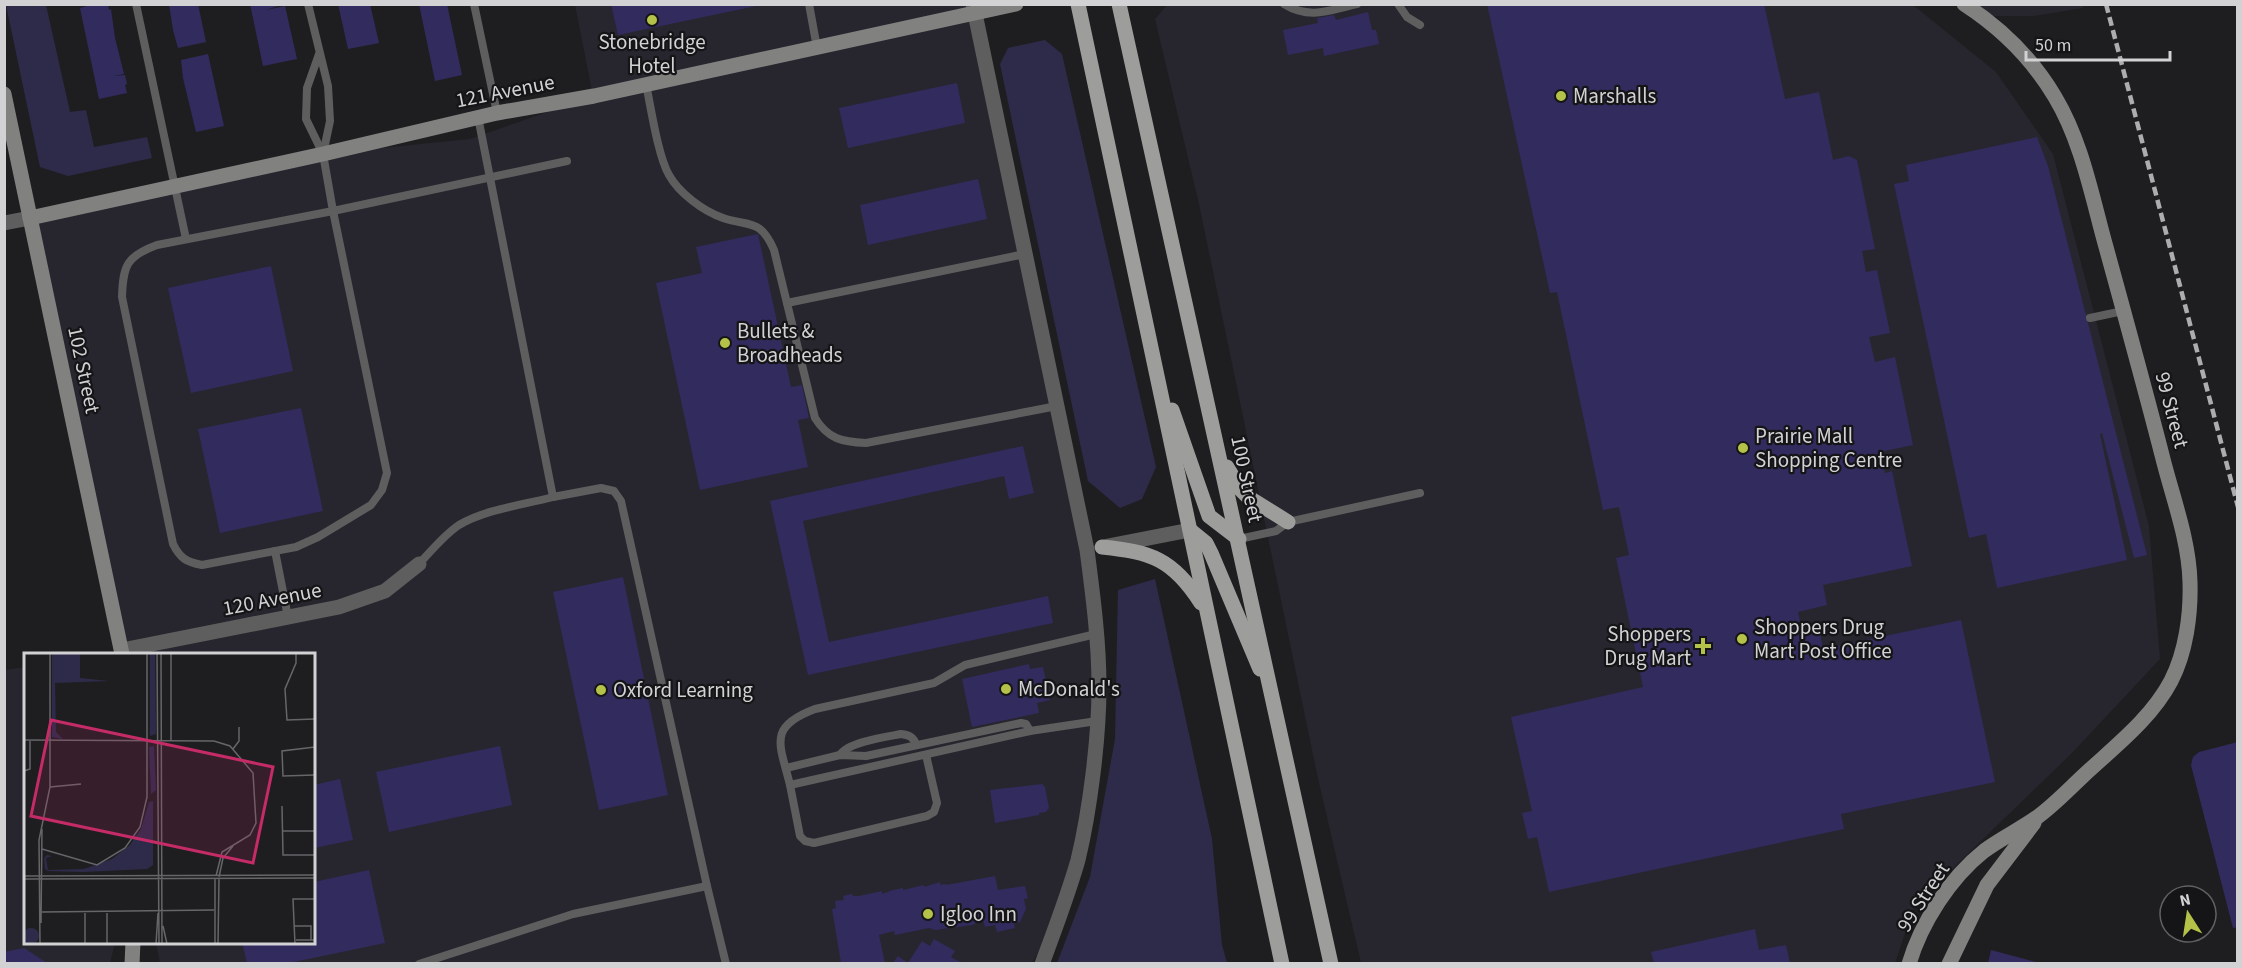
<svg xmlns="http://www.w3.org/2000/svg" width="2242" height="968" viewBox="0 0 2242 968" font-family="'Source Sans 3',sans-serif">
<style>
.built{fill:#27262e}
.grass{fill:#2e2b4a}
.building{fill:#322b5e}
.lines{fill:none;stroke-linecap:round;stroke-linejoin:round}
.lane{stroke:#5d5e5d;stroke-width:8}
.street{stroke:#5d5e5d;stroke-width:15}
.secondary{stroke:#818280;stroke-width:15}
.primary{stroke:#9d9d9b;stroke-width:15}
.rail{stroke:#adadaf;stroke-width:4.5;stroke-dasharray:9 4.5;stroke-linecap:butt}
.poi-dot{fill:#b5c24a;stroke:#151517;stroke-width:2}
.labels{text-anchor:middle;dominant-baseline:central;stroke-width:4.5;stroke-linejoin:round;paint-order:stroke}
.poi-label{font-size:21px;fill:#d2d2d4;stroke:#151517;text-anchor:start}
.street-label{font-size:21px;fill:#d2d2d4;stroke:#151517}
.inset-road{fill:none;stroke:#666669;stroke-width:1.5}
.view{fill:#c42b67;fill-opacity:0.15;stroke:#c42b67;stroke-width:3}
.inset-edge{fill:none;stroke:#d2d2d4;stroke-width:3}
</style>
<rect width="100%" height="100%" fill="#1e1e21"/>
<g class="built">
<polygon points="1168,4 1913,5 1996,72 2053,154 2149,526 2160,659 2072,753 1914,906 1895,963 1361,963 1317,774 1199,204 1155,19"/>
<polygon points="2082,4 2083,8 2034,16 1981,16 1964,5"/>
<polygon points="575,5 973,5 1087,550 1096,738 1058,921 1032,963 160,963 156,943 314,942 314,654 98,654 121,651 30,218 323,154 470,139 593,96"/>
<polygon points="25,667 26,942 115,943 110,963 5,964 5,670"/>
</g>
<g class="grass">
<polygon points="6,5 46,5 70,112 86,110 94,147 147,137 152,158 68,176 40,167"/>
<polygon points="1045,40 1062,54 1156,467 1142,499 1120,508 1088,481 1000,64 1008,48"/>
<polygon points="1155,579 1212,839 1222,945 1227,963 1057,963 1090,877 1115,739 1118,590"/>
</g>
<g class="building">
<polygon points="94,4 108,4 109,10 111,9 115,38 124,74 113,76 125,75 127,84 125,85 127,93 99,99 80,8"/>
<polygon points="169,4 198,4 206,42 178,48 173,30"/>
<polygon points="250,4 284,4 266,10 285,6 297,59 263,66"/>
<polygon points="338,4 370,4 379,43 348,49"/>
<polygon points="419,4 447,4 462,75 435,81"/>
<polygon points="611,4 756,4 756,6 618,35"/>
<polygon points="1487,4 1764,4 1785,99 1819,92 1833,160 1849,156 1857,160 1875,249 1862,251 1866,272 1877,270 1890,333 1869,337 1875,362 1895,357 1913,445 1880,452 1885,473 1892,471 1912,566 1823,585 1827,605 1798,612 1803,636 1820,633 1823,649 1961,620 1995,782 1841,814 1844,829 1549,892 1537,837 1528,839 1522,813 1532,811 1511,717 1643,687 1616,558 1629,555 1619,507 1603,510 1557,292 1550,293"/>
<polygon points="1368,12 1372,30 1376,30 1379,44 1324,56 1323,48 1288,55 1283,30 1318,23 1317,18 1334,15 1336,20"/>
<polygon points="208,54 224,126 196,132 183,78 181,60"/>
<polygon points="957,83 965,123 848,148 839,108"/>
<polygon points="2037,137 2048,166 2147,555 2134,558 2102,433 2100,434 2127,560 1997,588 1986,534 1969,538 1894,184 1909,181 1906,165"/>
<polygon points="978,179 987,219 868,245 860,205"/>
<polygon points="758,234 791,387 802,385 809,418 798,420 808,467 700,490 656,283 702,273 696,247"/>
<polygon points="271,266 293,371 191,393 168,288"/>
<polygon points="301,408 323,511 220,533 198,429"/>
<polygon points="1023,446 1034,493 1009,499 1004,476 803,521 829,642 1048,596 1053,623 808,675 770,501"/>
<polygon points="623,577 668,795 599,810 553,592"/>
<polygon points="1029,664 1030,669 1043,667 1050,700 1037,703 1039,713 972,727 962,679"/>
<polygon points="2238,742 2238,927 2233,928 2191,765 2193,757 2199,752"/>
<polygon points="500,746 512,805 389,832 376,772"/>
<polygon points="340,779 353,840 314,848 314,785"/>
<polygon points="1042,784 1045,787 1049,808 1046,812 1039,813 1039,815 995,823 990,790"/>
<polygon points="369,870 385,943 289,963 247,963 242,942 314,942 314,882"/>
<polygon points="995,876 998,890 1025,886 1028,898 1024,899 1026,909 1020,922 1014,924 1015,928 997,932 995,925 985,927 983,920 972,925 935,930 929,928 895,935 894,931 879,935 885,963 841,963 832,909 836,908 835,901 844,900 843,896 852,894 853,896 859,896 882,891 882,894 893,890 903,888 903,890 924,885 924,887 940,882 940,885 945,884 946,885"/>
<polygon points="1755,929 1759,950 1786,945 1790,963 1654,963 1651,952"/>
<polygon points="934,939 955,951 951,957 962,963 893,963 898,956 908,963 922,941 930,946"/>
<polygon points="24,948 47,963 4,963 4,952"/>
<polygon points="1991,950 2040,963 1988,963"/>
</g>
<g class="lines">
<g class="lane">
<polyline points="136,4 186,239"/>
<polyline points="308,4 328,86 330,121 323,154"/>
<polyline points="474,4 497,113"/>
<polyline points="809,4 817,48"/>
<path d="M1284 4C1310 20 1330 10 1357 4"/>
<polyline points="1398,4 1407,17 1420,25"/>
<polyline points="319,54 307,88 306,119 323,154 333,211 567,161"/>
<path d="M646 84C651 108 658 156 669 175 679 193 703 211 723 218 750 227 760 218 774 250L815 418C828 439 842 442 866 443L1057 406"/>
<polyline points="478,117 553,497 601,488 614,491 621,501 707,886 726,964"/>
<path d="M333 211 387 473 382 490 371 505 318 537 296 547 202 565C186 562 180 558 173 544L122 297C123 265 127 256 157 245Z"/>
<polyline points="787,303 1025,254"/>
<polyline points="2090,318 2123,311"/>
<polyline points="1239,539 1276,531 1288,522 1420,493"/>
<polyline points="275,551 288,617"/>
<path d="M419 564C432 550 444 535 459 525 486 509 523 505 553 497"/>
<path d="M840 755C848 742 886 737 901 734 909 735 914 737 916 745"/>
<polyline points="926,755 937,803 934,812 927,816 814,843 805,841 800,836 790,785 1030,731 1097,721"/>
<polyline points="786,768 840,755 866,756 1021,723 1026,724 1030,731"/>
<path d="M790 785C780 744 767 727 815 709L934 683 965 665 1096 634"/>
<polyline points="419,964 573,914 707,886"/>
</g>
<g class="street">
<path d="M973 4 1087 550C1093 596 1099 641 1099 687 1099 738 1090 810 1078 860 1068 895 1055 929 1042 964"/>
<polyline points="4,223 30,218"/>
<polyline points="1108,546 1190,530"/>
<polyline points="122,650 339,607 385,591 419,564"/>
</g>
<g class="secondary">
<polyline points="4,94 122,654"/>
<polyline points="30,218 323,154 497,113 594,96 1016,4"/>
<polyline points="132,964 133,942"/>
<path d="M1909 964C1921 923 1950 878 1984 851 2000 839 2019 830 2036 818 2053 806 2068 790 2083 776 2114 747 2151 719 2171 681 2186 652 2191 614 2190 582 2189 539 2172 496 2162 455 2144 385 2125 316 2106 247 2092 197 2082 142 2055 97 2033 60 2001 28 1964 4"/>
<polyline points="1949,964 1987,885 2034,823"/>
</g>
<g class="primary">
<polyline points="1078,4 1282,964"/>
<polyline points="1119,4 1331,964"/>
<polyline points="1172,410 1209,516 1239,539"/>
<polyline points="1227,467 1240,489 1248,497 1288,522"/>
<polyline points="1190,530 1206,543 1211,553 1260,669"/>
<path d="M1102 547C1151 552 1173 559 1201 603"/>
</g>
<polyline class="rail" points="2106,4 2238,507"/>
</g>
<g class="poi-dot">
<circle cx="652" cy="20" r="6"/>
<circle cx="1561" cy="96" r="6"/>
<circle cx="725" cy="343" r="6"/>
<circle cx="1743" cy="448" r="6"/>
<circle cx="1742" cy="639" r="6"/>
<path d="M1700 637h6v6h6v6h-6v6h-6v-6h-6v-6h6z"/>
<circle cx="1006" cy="689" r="6"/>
<circle cx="601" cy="690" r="6"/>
<circle cx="928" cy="914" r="6"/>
</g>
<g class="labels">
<g class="poi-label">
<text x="652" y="42" text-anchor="middle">Stonebridge<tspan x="652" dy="24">Hotel</tspan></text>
<text x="1573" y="96">Marshalls</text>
<text x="737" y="331">Bullets &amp;<tspan x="737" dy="24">Broadheads</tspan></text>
<text x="1755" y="436">Prairie Mall<tspan x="1755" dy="24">Shopping Centre</tspan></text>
<text x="1754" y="627">Shoppers Drug<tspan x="1754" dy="24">Mart Post Office</tspan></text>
<text x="1691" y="634" text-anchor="end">Shoppers<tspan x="1691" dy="24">Drug Mart</tspan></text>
<text x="1018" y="689">McDonald's</text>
<text x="613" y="690">Oxford Learning</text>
<text x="940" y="914">Igloo Inn</text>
</g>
<g class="street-label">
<text transform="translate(505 91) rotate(-11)">121 Avenue</text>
<text transform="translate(84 370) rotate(78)">102 Street</text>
<text transform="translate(2172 410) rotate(75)">99 Street</text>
<text transform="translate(1247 479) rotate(78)">100 Street</text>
<text transform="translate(272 599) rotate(-11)">120 Avenue</text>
<text transform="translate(1923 897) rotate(-57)">99 Street</text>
</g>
</g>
<g transform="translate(24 653)">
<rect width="291" height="291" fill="#1e1e21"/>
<path d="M28 0H56V25L85 28 31 30 32 79 39 86 28 84ZM126 0 131 2 132 81 126 83ZM130 93 132 137 127 141 125 94ZM129 148V212L123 216 59 219 24 218 21 216 20 205 23 202 28 203 22 205 24 217 60 216 88 206 106 192 117 176 125 149Z" fill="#2e2b4a"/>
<path d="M-1 283a8 8 0 1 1 16 0a8 8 0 1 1-16 0Z" fill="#2e2b4a"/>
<path class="inset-road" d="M133 0 135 291M137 0 138 291M147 0V88M272 0V10L261 36 263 67 291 66M0 87 190 88 206 93 229 120 232 170 226 182 198 199 192 223M291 94 258 98 259 123 291 122M209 96 215 88V74M0 118 6 116V88M26 134 57 131M258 153 259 202H291M259 178H291M18 196 73 212 101 195 116 174 123 144V0M0 223 291 222M195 224 199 205 209 193M0 226 291 225M18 259 190 257M61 260V291M17 270 18 176M139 273 143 291M270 273H287V287M272 287H291M16 291 15 187 26 134V0M83 291V260M132 291 134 260M191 291V225M194 291 195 226M271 291 269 246H291"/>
<path class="view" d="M27 67 249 114 229 210 7 163Z"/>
<rect width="291" height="291" class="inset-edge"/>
</g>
<rect width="2242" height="968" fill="none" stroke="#d2d2d4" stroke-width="12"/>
<g transform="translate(2188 914) rotate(348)"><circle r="28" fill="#151517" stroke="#616163" stroke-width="1.5"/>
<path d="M0-4.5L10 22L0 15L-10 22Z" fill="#b5c24a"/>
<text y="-9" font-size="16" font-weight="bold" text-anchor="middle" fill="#d2d2d4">N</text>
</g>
<path d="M2026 51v9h144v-9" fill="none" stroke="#d2d2d4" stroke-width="3"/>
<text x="2035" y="51" font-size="18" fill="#d2d2d4" stroke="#151517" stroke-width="4.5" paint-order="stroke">50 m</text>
</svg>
